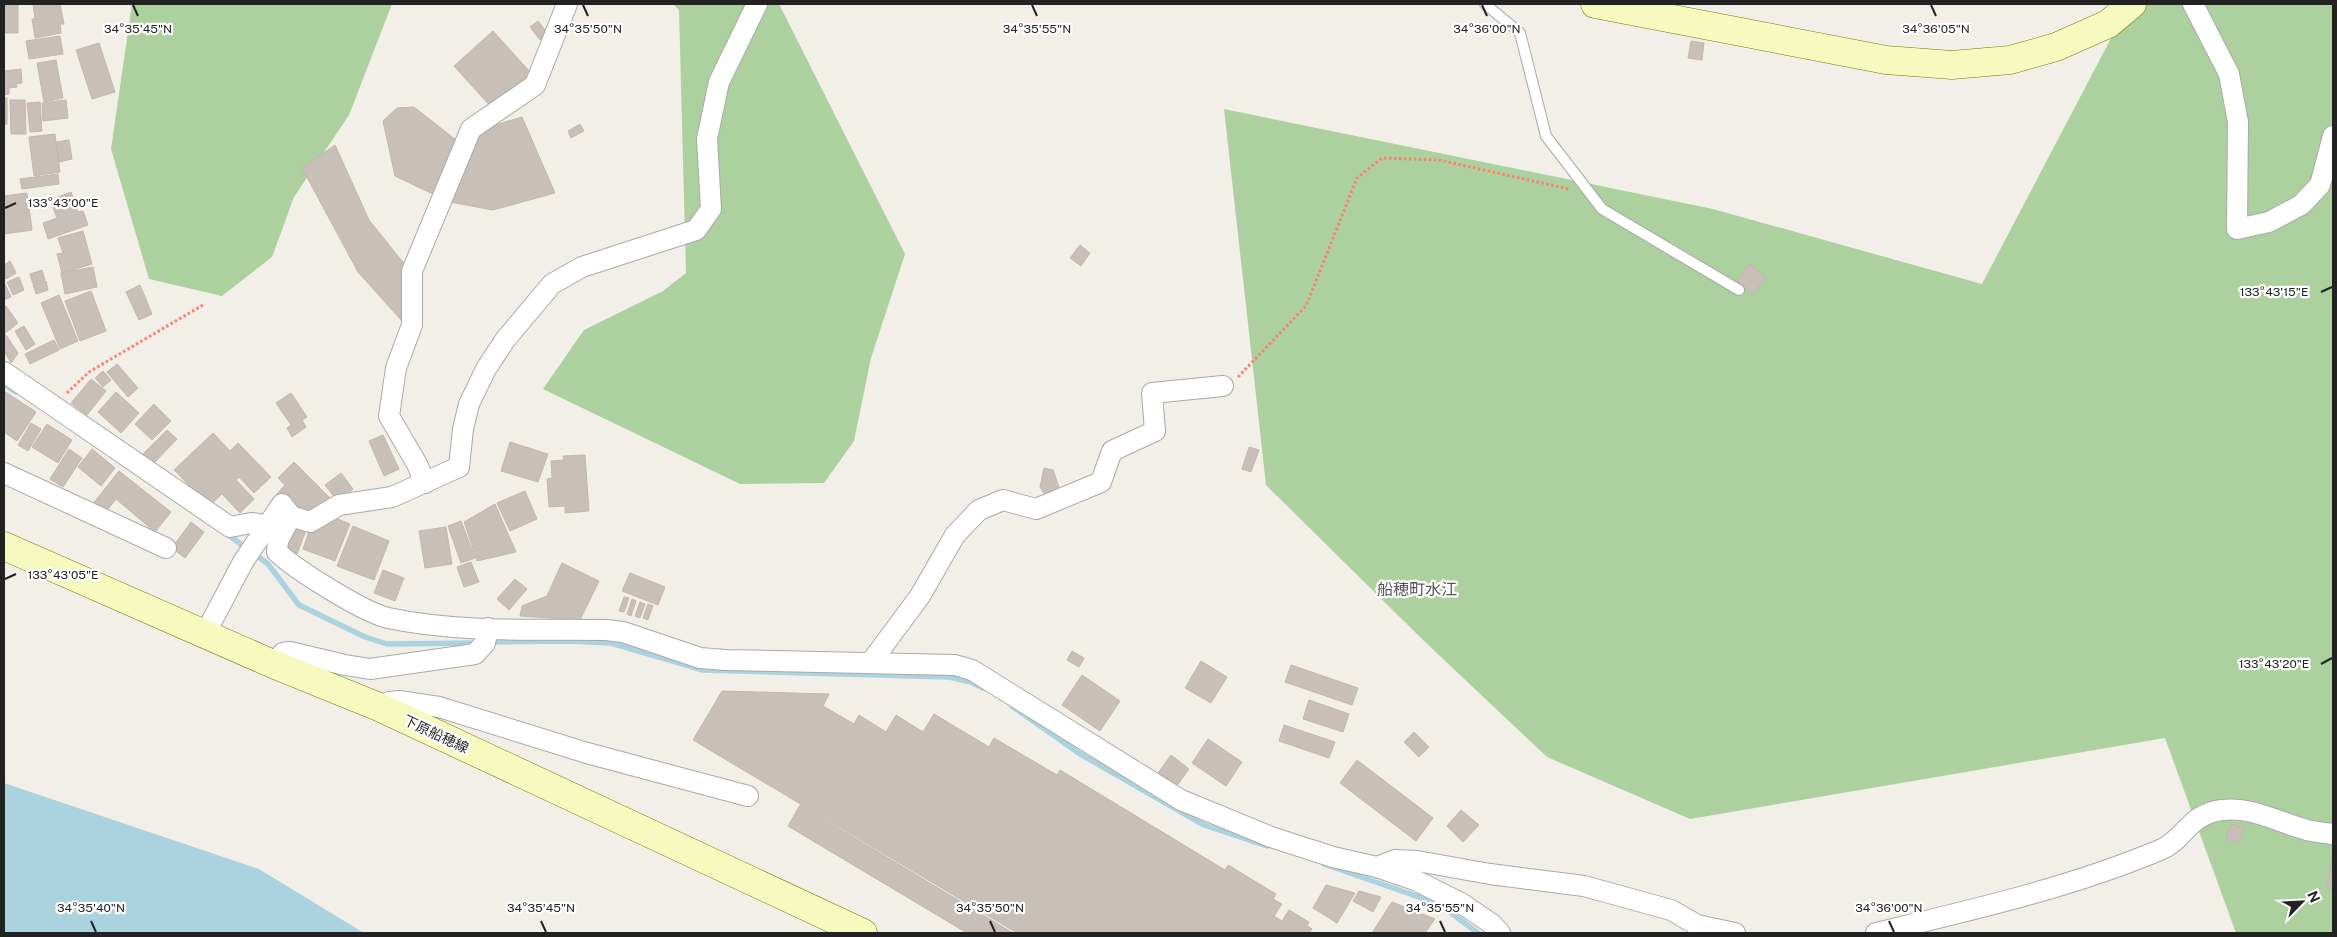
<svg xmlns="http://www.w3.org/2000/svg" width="2337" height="937" viewBox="0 0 2337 937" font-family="'Public Sans','Noto Sans JP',sans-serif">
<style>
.forest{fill:#add19e}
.water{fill:#aad3df}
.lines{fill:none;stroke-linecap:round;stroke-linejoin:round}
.stream{stroke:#aad3df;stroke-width:5.5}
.building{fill:#c7bfb8;stroke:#c4b6ab}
.lane-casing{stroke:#a9a9a9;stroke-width:12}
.street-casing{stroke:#a9a9a9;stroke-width:22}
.secondary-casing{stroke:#707d05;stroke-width:29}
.path{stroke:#fa8072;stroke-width:3;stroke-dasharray:2.5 2.5;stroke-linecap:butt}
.lane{stroke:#fff;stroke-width:10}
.street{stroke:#fff;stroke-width:20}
.secondary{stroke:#f7fabf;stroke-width:28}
.ticks{fill:none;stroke:#222;stroke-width:2}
.labels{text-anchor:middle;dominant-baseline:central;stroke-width:4.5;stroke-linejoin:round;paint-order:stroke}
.street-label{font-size:14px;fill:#222;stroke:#fff}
.quarter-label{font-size:16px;fill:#555;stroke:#fff}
.ticks-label{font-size:12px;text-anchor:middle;fill:#222;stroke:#fff;stroke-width:4.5;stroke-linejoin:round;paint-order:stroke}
</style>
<rect width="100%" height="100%" fill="#f2efe9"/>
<g class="forest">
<polygon points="132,4 392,4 349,115 294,197 272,257 222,296 149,279 111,149"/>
<polygon points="673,4 779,4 905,254 871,358 854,441 824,483 740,484 543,389 584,330 663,291 686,273 679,10"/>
<polygon points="2129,4 2333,4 2333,933 2236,933 2165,738 1690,819 1547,757 1423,640 1266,485 1224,109 1713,209 1982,284"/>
</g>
<polygon class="water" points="4,783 259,869 364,933 4,933"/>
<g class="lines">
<g class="stream">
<polyline points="4,384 16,392"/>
<polyline points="227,534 268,564 299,605 365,637 387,644 479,643"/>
<polyline points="488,642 567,641 611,643 703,670 949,677 971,682 983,688"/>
<polyline points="1012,706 1080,754 1204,825 1267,846"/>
<polyline points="1324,864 1439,904 1478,933"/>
</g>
</g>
<g class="building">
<polygon points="4,4 21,4 18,5 18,33 4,33"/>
<polygon points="33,4 60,4 64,24 60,24 61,33 35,38 32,19 35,19"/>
<polygon points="538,21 548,34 540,40 530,27"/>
<polygon points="493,31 531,73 492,108 454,66"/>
<polygon points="60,36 63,54 29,59 26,41"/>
<polygon points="1691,41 1704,43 1702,60 1688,58"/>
<polygon points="99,43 115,92 92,99 76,50"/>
<polygon points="56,60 63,98 44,102 37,63"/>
<polygon points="21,69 22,83 16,84 17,87 9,88 9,94 4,95 4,71"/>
<rect x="4" y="98" width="3" height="26"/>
<polygon points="10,100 25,100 26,134 11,134"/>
<polygon points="66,100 68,118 43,121 42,103"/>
<polygon points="40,102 42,131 30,132 27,103"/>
<polygon points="414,107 456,140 435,195 395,176 383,121 397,108"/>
<polygon points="522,117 555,193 493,210 445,201 475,131"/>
<polygon points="580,124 584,131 571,138 568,131"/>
<polygon points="55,134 60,172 34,176 29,137"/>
<polygon points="69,140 72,159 59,162 56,142"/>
<polygon points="335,145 369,220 410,271 402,321 358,272 302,168"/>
<polygon points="58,174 59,184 22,189 20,179"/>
<polygon points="71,192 78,212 83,211 88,225 48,239 43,223 57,218 50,200"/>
<polygon points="27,193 32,230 4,234 4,196"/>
<polygon points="83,231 92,264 62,273 57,254 63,253 58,238"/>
<polygon points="1080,245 1090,253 1081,266 1070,258"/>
<polygon points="10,261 16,273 6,279 4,265"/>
<polygon points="1749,264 1766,277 1753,294 1737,281"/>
<polygon points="93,267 97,287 65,294 61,273"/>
<polygon points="42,270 45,280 33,284 30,274"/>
<polygon points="19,277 24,290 13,295 7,282"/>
<polygon points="46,281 48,290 36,294 33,285"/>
<polygon points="5,284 11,297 4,300 4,285"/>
<polygon points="140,285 152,314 139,320 126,292"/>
<polygon points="91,291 106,331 80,341 65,301"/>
<polygon points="59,295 78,341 60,349 41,303"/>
<polygon points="6,306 18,323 4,334 4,307"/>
<polygon points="24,326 35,344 26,350 15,331"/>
<polygon points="6,335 18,353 11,363 4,351 4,337"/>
<polygon points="54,340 59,350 30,364 25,354"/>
<polygon points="117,364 138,388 128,397 107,372"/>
<polygon points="103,371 111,380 103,387 95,378"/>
<polygon points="91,379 106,391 87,415 71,403"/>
<polygon points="4,391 36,412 17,441 4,432"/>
<polygon points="116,392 139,413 121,433 98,412"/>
<polygon points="291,393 307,417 302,420 306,427 292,437 287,428 291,425 276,403"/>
<polygon points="154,404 171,421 152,440 135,424"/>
<polygon points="31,423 41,429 28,451 18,445"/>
<polygon points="47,424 72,440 58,463 32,447"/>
<polygon points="167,430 177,439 153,464 143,454"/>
<polygon points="213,433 230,451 238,443 271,477 254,493 239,477 236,480 254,499 240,513 222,494 209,506 174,470"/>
<polygon points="383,435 399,469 384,476 369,441"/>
<polygon points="510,442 548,454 538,482 501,471"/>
<polygon points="1249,447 1259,450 1251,472 1242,469"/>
<polygon points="69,449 82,458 63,487 50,479"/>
<polygon points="92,449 115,468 101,486 78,467"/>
<polygon points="585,455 589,511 565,513 565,506 549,507 547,479 552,478 551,461 564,460 563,456"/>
<polygon points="294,462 330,498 311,518 299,507 293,512 276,495 285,485 278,478"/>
<polygon points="1044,468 1053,470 1061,493 1047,499 1040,487"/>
<polygon points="119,471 171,512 155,532 116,499 104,514 92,505"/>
<polygon points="341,473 353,489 338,502 325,485"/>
<polygon points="525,491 537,519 510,531 497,503"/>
<polygon points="495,504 516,552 477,561 464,522"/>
<polygon points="328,515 350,524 335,561 303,549 311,526 318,529 322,519"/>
<polygon points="461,521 475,558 461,563 448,526"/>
<polygon points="191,522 204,532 185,558 172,548"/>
<polygon points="353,526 389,541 374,580 337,566"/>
<polygon points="446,527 452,564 425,568 419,531"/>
<polygon points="295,529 305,533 297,554 287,550"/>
<polygon points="471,562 479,582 464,587 457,567"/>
<polygon points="562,563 599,581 580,620 520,616 522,606 547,596"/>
<polygon points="383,570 404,578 395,601 374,593"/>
<polygon points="630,573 665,587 658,605 622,591"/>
<polygon points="515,579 527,589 509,610 497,599"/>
<polygon points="624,597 629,598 624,612 619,611"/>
<polygon points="632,599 636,601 631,616 627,614"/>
<polygon points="640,602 645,604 640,618 635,616"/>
<polygon points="648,604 653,606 648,620 643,618"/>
<polygon points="1072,651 1084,658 1079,667 1067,660"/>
<polygon points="1201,661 1227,677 1211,703 1185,688"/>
<polygon points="1291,665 1358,688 1352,705 1285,682"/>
<polygon points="1082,675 1120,701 1100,731 1062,705"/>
<polygon points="722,691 829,694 823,706 854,724 859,715 886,732 896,715 923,732 934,714 989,747 994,738 1057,775 1060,770 1225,870 1228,865 1276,894 1273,899 1282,904 1274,916 1282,921 1289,910 1309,922 1307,926 1312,929 1309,933 1017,933 693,740"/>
<polygon points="1309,700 1349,714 1343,732 1303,719"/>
<polygon points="1284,725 1335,742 1329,758 1279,741"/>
<polygon points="1414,732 1429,747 1419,757 1404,742"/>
<polygon points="1208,739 1242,762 1226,786 1192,763"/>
<polygon points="1171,755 1189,769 1176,787 1158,773"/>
<polygon points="1357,760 1433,818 1416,841 1340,783"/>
<polygon points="800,805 1013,933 967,933 788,826"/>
<polygon points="1461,810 1479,825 1463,842 1447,826"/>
<polygon points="2231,824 2244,828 2239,843 2226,839"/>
<polygon points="2333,854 2333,889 2327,888"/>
<polygon points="1326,885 1355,893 1337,923 1313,908"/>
<polygon points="1359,891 1381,897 1373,912 1353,901"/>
<polygon points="1392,902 1435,919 1425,933 1372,933"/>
</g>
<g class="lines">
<defs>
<polyline id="lane" points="1485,4 1520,33 1546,136 1602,209 1739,290"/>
<g id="street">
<path d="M757 4 719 82 707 139 711 209 696 230 582 267 552 284 505 340 486 369 469 404 463 429 459 467 392 497 339 505 310 522 291 516 278 541 277 552C296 570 363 612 388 618 459 633 534 629 606 630L623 632 700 658 726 660 955 665 972 670 1181 800 1271 837 1333 857 1377 867 1415 880 1461 903 1492 924 1500 933"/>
<polyline points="2193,4 2229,74 2238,122 2237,229 2269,222 2301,205 2320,185 2333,136"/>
<polyline points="4,372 230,527 251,523 259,524"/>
<polyline points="4,473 166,548"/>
<polyline points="425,483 417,464 389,416 396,368 412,325 412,271 471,129 535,85 567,4"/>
<polyline points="205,634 243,562 282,504 291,516"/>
<polyline points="871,662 920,596 955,535 979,510 1003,500 1036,509 1101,482 1112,451 1155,431 1152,393 1223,386"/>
<polyline points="273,664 283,653 290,652 345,665 370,669 475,654 485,643 488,628"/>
<polyline points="379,707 389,702 399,701 439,707 587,753 748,796"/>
<polyline points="1377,867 1395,860 1417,861 1490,874 1584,886 1671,910 1697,925 1735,933"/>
<path d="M1876 933C1972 910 2069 888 2160 850 2185 840 2188 814 2222 810 2251 806 2280 823 2307 830 2315 832 2325 833 2333 834"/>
</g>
<g id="secondary">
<polyline points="1595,4 1886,60 1952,65 2010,60 2056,47 2108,24 2132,4"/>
<polyline points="4,546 273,664 379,707 863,933"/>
</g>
</defs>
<use href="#lane" class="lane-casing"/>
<use href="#street" class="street-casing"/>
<use href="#secondary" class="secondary-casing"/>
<g class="path">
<polyline points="1238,377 1306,306 1357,178 1382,158 1439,160 1569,189"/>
<polyline points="67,393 89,372 203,305"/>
</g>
<use href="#lane" class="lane"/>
<use href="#street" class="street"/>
<use href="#secondary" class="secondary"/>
</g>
<path class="ticks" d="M133 5 138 16M583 5 588 16M1032 5 1037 16M1482 5 1487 16M1931 5 1936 16M5 208 16 203M2321 292 2332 287M5 579 16 574M2321 664 2332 658M91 921 96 932M541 921 546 932M990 921 995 932M1440 921 1445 932M1889 921 1894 932"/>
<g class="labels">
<g class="street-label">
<text transform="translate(436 734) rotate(25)">下原船穂線</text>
</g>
<g class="quarter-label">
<text x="1417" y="589">船穂町水江</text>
</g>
</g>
<g class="ticks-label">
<text x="138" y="33">34°35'45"N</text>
<text x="588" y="33">34°35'50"N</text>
<text x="1037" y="33">34°35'55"N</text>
<text x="1487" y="33">34°36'00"N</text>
<text x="1936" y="33">34°36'05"N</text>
<text x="63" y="207">133°43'00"E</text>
<text x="2274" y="296">133°43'15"E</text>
<text x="63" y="579">133°43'05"E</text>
<text x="2274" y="668">133°43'20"E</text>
<text x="91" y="912">34°35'40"N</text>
<text x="541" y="912">34°35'45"N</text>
<text x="990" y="912">34°35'50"N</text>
<text x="1440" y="912">34°35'55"N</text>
<text x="1889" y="912">34°36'00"N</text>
</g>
<rect width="2337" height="937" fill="none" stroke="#222222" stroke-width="10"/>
<g transform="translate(2302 902) rotate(66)" stroke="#ffffff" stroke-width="4" paint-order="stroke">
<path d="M0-4L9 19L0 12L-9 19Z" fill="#222222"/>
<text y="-8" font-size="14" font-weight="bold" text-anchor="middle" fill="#222222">N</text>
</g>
</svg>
